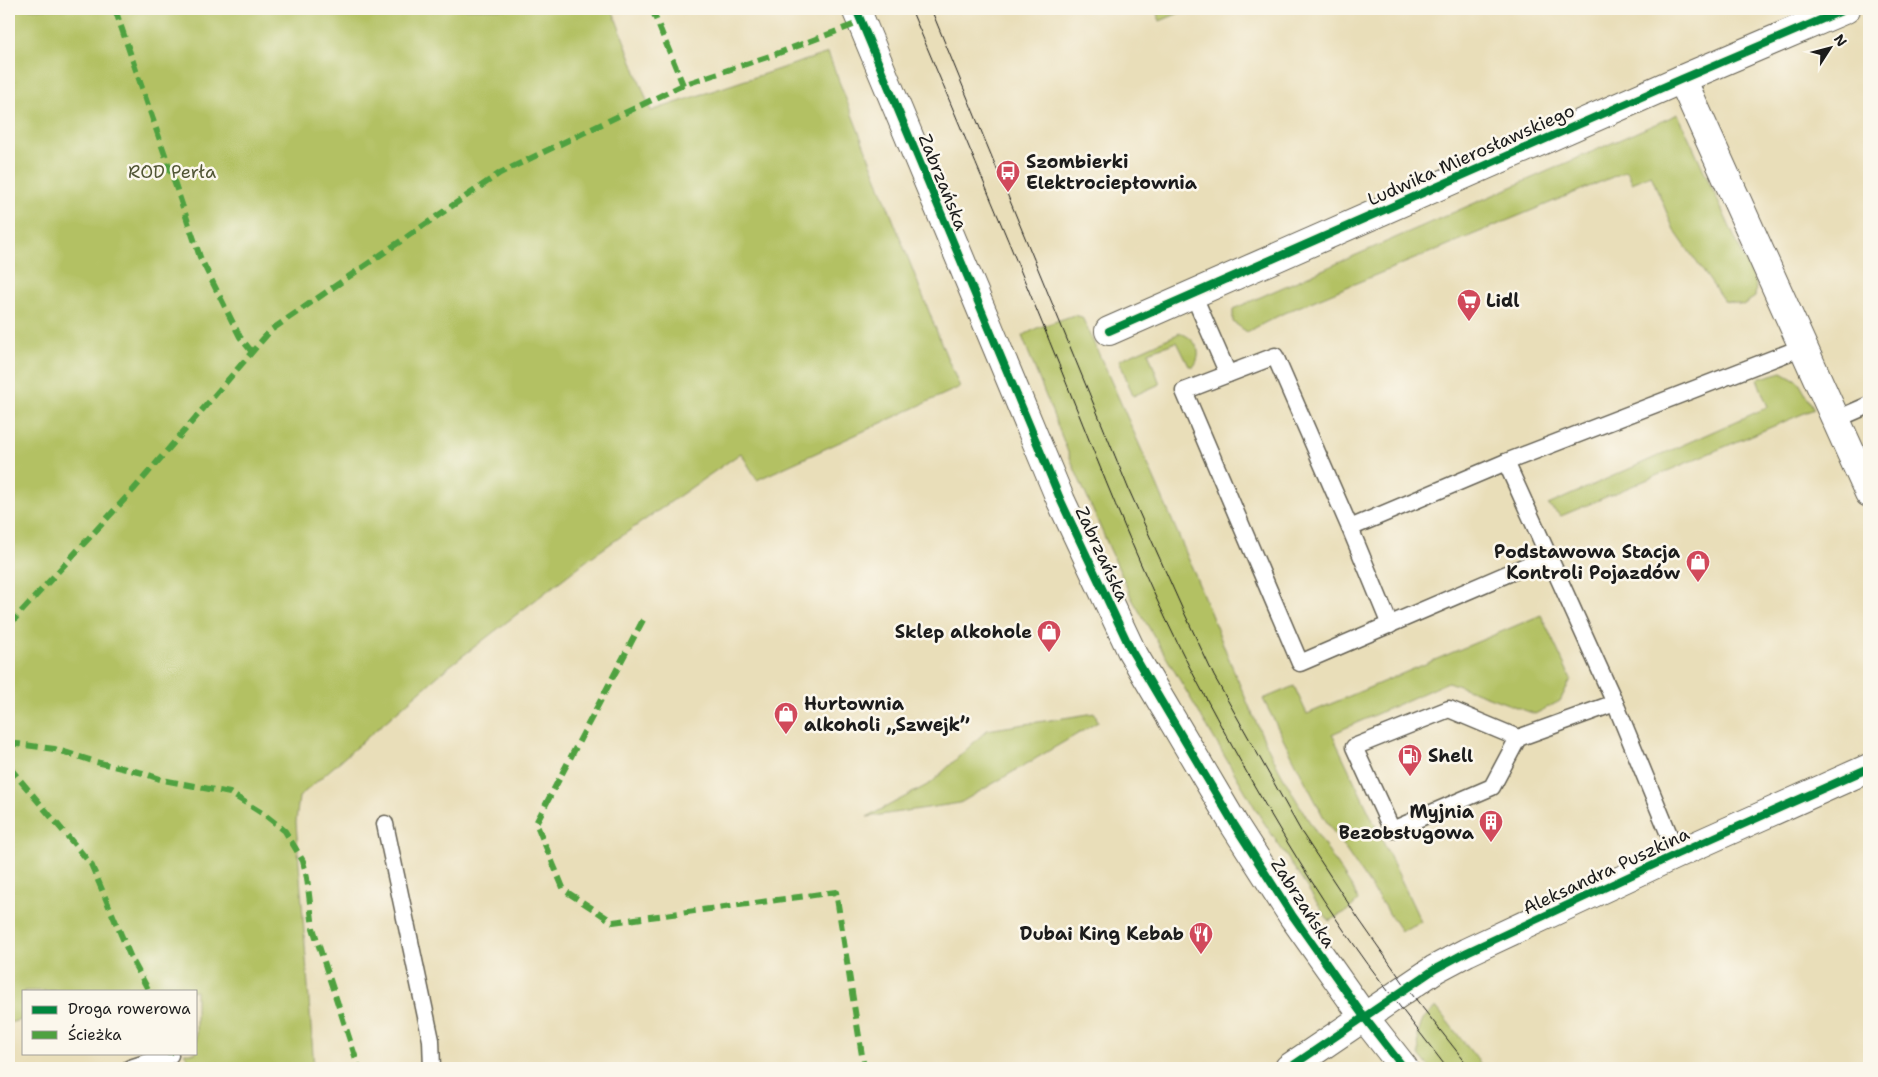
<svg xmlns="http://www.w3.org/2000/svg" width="1878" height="1077" viewBox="0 0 1878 1077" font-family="'Shantell Sans',sans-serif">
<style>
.green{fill:#b3c163;stroke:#686e40}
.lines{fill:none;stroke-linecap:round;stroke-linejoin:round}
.service-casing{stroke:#646053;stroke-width:19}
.minor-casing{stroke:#646053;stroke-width:30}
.tertiary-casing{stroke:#646053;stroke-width:30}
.service{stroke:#fff;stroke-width:16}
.minor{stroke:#fff;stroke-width:28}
.tertiary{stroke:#fff;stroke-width:28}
.tram{stroke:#1c1c1c;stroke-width:1}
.quiet{stroke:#4fa141;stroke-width:6;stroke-dasharray:12 6;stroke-linecap:butt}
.cycleway-casing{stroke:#fbf7ec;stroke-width:11}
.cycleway{stroke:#00873e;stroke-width:8}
.labels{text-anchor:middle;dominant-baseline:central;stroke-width:5;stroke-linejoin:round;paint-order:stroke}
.street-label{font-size:18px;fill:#1c1c1c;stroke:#fbf7ec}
.poi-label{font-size:18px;font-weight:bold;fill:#1c1c1c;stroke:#fbf7ec;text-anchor:start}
.park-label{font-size:18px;fill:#515635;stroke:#fbf7ec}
</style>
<rect width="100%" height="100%" fill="#fbf7ec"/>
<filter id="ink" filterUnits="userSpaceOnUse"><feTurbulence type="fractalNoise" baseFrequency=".02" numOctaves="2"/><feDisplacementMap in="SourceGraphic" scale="10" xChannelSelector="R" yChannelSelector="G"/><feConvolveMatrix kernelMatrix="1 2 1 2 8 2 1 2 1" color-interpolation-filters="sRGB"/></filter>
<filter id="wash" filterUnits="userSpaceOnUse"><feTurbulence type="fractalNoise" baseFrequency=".0096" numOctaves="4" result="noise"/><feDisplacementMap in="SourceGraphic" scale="20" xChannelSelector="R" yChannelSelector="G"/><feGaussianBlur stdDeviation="1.12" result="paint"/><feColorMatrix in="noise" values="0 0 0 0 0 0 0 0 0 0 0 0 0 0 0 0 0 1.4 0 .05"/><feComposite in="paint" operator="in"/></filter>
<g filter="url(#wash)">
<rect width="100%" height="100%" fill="#e9deb9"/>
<g class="green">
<polygon points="9,9 612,9 651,111 828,53 946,355 960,387 757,480 741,453 590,558 447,668 299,797 296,822 314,1068 194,1068 184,1053 196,1053 196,991 24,991 24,1019 9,1023"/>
<polygon points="1155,9 1189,9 1160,21"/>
<polygon points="1678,114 1756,284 1755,297 1743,305 1724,301 1674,230 1651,175 1632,183 1627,171 1284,313 1247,332 1233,322 1233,309"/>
<path d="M1074 315 1082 317C1116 391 1149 466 1181 541 1208 605 1232 670 1261 733 1287 789 1321 841 1355 892L1358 901 1347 911 1329 921 1261 818 1132 599 1075 470 1022 336 1037 328Z"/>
<path d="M1180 333C1195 338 1204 352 1194 366H1189L1177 342 1148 352 1160 384 1133 396 1119 360Z"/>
<polygon points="1782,372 1798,381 1814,409 1561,516 1548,505 1768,407 1757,379"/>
<polygon points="1541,615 1571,679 1560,701 1535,714 1448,682 1332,734 1421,922 1401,931 1324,818 1263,699 1294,686 1307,714"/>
<polygon points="1095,713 1098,722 960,803 867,817 931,783 987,730"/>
<polygon points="1436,1007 1484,1068 1430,1068 1419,1055 1418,1034 1423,1019"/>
</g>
</g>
<g filter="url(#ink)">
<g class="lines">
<defs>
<g id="service">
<polyline points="1193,294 1228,374"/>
<polyline points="1837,419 1869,405"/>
<polyline points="1506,462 1350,528 1275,356 1184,391 1300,663 1549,556"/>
<polyline points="1350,528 1390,625"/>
<polyline points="1518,738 1449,709 1354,747 1392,830 1492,787 1518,738 1615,703"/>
<polyline points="385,824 431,1040 432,1068"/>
<polyline points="1677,854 1615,703 1506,462 1803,347"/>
<polyline points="130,1068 170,1055"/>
</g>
<g id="minor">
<polyline points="1682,79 1869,493"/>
<polyline points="1109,331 1682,79 1846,9"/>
<polyline points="1289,1068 1435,969 1467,952 1677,854 1869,768"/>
</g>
<polyline id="tertiary" points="856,9 1061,501 1131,650 1235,826 1292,915 1364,1017 1404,1068"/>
</defs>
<use href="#service" class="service-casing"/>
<use href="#minor" class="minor-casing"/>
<use href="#tertiary" class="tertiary-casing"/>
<use href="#service" class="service"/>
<use href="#minor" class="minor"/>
<use href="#tertiary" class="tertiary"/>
<g class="tram">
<path d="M911 9C954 112 998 215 1040 318 1091 442 1137 569 1200 687 1244 769 1290 852 1343 929 1376 977 1412 1022 1447 1068"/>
<polyline points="931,9 1129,490 1182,608 1214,676 1302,833 1358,918 1407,988 1470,1068"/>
</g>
<g class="quiet">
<polyline points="115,9 200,257 240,337 252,352"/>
<polyline points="652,9 683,85"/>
<polyline points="643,620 536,823 564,890 613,922 836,892 864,1068"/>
<polyline points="9,625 134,489 271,330 500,173 683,85 776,54 861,22"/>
<polyline points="9,743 55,749 96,762 143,773 163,780 230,793 265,815 285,831 303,861 307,878 313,928 359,1068"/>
<polyline points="9,767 91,864 131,958 149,991"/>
<polyline points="170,1053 170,1055"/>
</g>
<defs>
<g id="cycleway">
<polyline points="856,9 1061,501 1131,650 1235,826 1292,915 1364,1017 1404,1068"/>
<polyline points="1109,331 1682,79 1846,9"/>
<polyline points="1289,1068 1435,969 1467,952 1677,854 1869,768"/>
</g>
</defs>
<use href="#cycleway" class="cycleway-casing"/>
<use href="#cycleway" class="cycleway"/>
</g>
</g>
<defs>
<symbol id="bus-pin" viewBox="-11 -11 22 30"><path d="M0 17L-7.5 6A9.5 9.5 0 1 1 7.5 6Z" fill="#d1495b" stroke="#fbf7ec"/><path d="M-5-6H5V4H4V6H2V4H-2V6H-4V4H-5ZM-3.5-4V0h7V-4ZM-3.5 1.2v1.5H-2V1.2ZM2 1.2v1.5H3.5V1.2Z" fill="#fff"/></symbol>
<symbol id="supermarket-pin" viewBox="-11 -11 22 30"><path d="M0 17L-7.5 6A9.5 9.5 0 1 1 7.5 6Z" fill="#d1495b" stroke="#fbf7ec"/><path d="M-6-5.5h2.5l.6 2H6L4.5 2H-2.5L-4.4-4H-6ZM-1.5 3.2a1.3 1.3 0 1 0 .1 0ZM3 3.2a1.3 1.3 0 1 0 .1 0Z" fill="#fff"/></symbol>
<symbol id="shop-pin" viewBox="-11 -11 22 30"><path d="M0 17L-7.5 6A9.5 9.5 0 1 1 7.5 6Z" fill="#d1495b" stroke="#fbf7ec"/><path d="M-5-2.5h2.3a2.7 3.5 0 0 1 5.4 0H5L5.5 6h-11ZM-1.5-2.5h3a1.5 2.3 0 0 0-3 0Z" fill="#fff"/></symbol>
<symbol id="fuel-pin" viewBox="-11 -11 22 30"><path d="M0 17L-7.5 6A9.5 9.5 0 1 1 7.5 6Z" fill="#d1495b" stroke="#fbf7ec"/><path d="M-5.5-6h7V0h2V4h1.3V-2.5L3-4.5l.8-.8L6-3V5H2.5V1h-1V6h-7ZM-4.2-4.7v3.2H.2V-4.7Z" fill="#fff"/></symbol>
<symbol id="building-pin" viewBox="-11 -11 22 30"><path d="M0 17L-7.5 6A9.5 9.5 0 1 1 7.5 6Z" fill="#d1495b" stroke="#fbf7ec"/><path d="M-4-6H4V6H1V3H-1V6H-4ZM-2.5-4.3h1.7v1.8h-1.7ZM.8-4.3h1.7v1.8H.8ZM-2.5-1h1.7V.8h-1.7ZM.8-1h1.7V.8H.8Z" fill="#fff"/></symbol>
<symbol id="restaurant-pin" viewBox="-11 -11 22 30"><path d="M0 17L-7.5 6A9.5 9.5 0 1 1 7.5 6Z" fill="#d1495b" stroke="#fbf7ec"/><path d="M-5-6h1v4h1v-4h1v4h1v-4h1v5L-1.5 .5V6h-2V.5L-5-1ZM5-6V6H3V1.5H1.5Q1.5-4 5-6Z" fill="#fff"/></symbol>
</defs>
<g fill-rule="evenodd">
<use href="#bus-pin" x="994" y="158" width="28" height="38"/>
<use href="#supermarket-pin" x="1455" y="287" width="28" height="38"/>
<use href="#shop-pin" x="1684" y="548" width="28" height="38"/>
<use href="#shop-pin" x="1035" y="618" width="28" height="38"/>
<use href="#shop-pin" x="772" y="700" width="28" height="38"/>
<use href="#fuel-pin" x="1396" y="742" width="28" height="38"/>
<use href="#building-pin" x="1477" y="808" width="28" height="38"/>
<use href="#restaurant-pin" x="1187" y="920" width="28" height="38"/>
</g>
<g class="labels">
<g class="street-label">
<text transform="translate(1471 155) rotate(-24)">Ludwika Mierosławskiego</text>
<text transform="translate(943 182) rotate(68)">Zabrzańska</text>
<text transform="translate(1102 554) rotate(65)">Zabrzańska</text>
<text transform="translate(1606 871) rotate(-25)">Aleksandra Puszkina</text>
<text transform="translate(1303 903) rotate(57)">Zabrzańska</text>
</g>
<g class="poi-label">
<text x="1026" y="162">Szombierki<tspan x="1026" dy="21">Elektrociepłownia</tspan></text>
<text x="1486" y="301">Lidl</text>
<text x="1680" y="552" text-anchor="end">Podstawowa Stacja<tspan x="1680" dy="21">Kontroli Pojazdów</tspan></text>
<text x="1032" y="632" text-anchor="end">Sklep alkohole</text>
<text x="804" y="704">Hurtownia<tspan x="804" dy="21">alkoholi „Szwejk”</tspan></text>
<text x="1428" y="756">Shell</text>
<text x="1474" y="812" text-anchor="end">Myjnia<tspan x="1474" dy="21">Bezobsługowa</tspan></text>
<text x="1184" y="934" text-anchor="end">Dubai King Kebab</text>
</g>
<g class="park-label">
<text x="172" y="172">ROD Perła</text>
</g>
</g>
<rect width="1878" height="1077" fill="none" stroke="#fbf7ec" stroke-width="30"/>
<rect x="22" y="990" width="175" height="65" fill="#fbf7ec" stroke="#a29f99"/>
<rect x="32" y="1006" width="25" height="8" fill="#00873e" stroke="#a29f99"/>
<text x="68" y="1014" font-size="15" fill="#1c1c1c">Droga rowerowa</text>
<rect x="32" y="1031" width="25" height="8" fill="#4fa141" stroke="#a29f99"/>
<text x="68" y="1040" font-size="15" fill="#1c1c1c">Ścieżka</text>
<g transform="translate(1830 48) rotate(54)" stroke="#fbf7ec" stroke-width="4" paint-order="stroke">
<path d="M0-4L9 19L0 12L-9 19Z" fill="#1c1c1c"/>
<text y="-8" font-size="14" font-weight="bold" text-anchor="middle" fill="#1c1c1c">N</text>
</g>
</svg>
